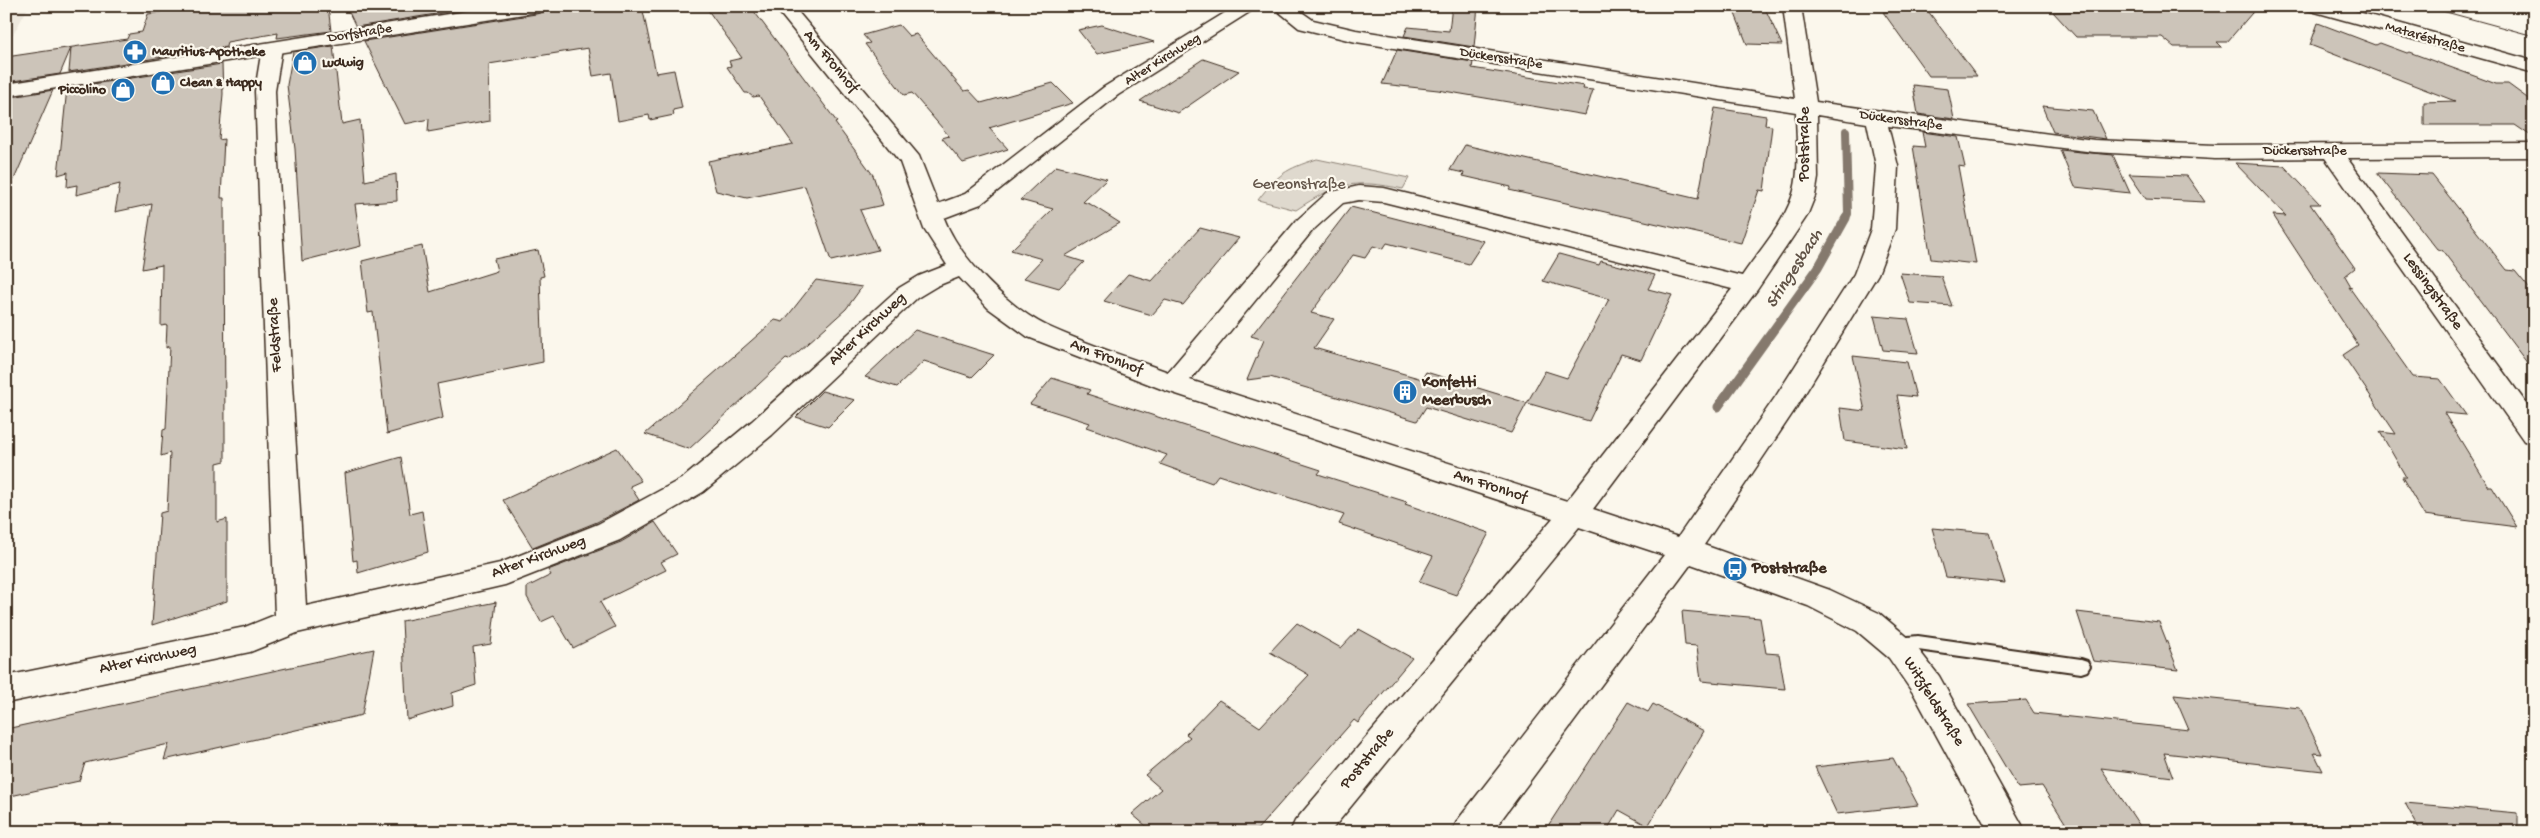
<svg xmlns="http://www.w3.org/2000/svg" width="2540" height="838" viewBox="0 0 2540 838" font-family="'Gochi Hand',sans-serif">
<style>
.built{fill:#ede8dd}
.green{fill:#dfd9ce;stroke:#8d8276}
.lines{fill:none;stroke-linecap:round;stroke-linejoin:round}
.stream-far1{stroke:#85796d;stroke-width:8}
.stream{stroke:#85796d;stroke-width:9}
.building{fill:#ccc4b9;stroke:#3b2a1e}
.lane-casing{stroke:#3b2a1e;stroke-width:4}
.street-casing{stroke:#3b2a1e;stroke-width:3}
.secondary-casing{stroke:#3b2a1e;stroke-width:3}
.lane{fill:#fbf7ec;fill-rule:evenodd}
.street{fill:#fbf7ec;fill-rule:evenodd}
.secondary{fill:#fbf7ec;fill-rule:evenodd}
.tram{stroke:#3b2a1e;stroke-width:1}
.labels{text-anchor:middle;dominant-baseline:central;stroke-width:4.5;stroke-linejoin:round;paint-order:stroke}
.far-street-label{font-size:14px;fill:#3b2a1e;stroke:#fbf7ec}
.far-poi-label{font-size:14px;font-weight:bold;fill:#3b2a1e;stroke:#fbf7ec;text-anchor:start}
.street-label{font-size:16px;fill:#3b2a1e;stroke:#fbf7ec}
.park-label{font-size:16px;fill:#64564a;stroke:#fbf7ec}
.poi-label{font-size:16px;font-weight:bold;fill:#3b2a1e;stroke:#fbf7ec;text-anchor:start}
.water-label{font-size:18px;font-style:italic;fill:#605246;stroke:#fbf7ec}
</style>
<rect width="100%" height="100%" fill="#fbf7ec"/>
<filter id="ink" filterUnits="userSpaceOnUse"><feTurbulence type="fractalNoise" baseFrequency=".02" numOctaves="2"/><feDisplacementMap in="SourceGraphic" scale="10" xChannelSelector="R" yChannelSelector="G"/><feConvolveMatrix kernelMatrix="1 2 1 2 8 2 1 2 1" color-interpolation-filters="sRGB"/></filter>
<g filter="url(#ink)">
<polygon class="built" points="6,6 29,6 6,47"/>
<path class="green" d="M1317 159 1409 178 1403 189C1355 179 1338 182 1296 210L1258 200C1278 174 1286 169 1317 159Z"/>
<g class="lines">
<polyline class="stream-far1" points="1845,219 1848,214 1846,131"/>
<polyline class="stream" points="1718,407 1818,268 1846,218"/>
</g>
<g class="building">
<polygon points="163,6 328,6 331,31 277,38 278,33 227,42 226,47 69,72 71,48 60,74 6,82 6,57 127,39 129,34 142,32 148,14 161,12"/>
<polygon points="346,6 485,6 356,27"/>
<polygon points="547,6 642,6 656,73 674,70 682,108 673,110 674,115 650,120 649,115 618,121 611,73 593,76 588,48 489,64 490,121 428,132 429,119 405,124 364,41 536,14 544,12"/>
<polygon points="705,6 750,6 837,122 835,123 873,175 883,205 860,210 878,250 831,261 805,186 747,198 716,191 708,161 793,144 759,96 753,97 748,93 745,93 727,67 731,66 729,61 742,58"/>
<polygon points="1452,6 1478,6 1474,47 1404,36 1408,27 1449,31"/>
<polygon points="1732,6 1764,6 1782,45 1747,44"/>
<polygon points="2104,6 2258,6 2227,42 2217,42 2222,47 2174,47 2162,37 2076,37 2053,12 2103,11"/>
<polygon points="1928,11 1977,76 1929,76 1883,12"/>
<polygon points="2318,23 2376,45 2380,43 2407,53 2409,52 2496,84 2508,84 2534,103 2534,138 2515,125 2424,125 2424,102 2455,101 2310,45"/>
<polygon points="899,25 909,36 916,34 964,91 969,90 981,103 1053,83 1073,103 989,128 1008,149 963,163 942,138 949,136 912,93 904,95 865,44 870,43 863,35"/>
<polygon points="1102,25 1154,42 1097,54 1078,30"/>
<polygon points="333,46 342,124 360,120 365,181 396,174 397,201 355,204 361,246 302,261 295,149 287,85 293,52"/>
<polygon points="1397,50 1473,62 1472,68 1584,86 1583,89 1593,90 1585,115 1438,90 1382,84"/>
<polygon points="1203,59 1239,71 1178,113 1140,101"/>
<polygon points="222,64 223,94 219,140 224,139 221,198 224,198 225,437 225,461 217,463 217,522 227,519 227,601 152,625 160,513 167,511 170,453 161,456 163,430 166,429 170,346 166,348 167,325 161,326 162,265 142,269 152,204 115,212 120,184 76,195 77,185 67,187 68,172 58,175 67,88"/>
<polygon points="1913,85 1948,89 1954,119 1918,114"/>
<polygon points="53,90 6,198 6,98"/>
<polygon points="2042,106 2093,111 2106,139 2053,132"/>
<polygon points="1715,108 1766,116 1765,125 1772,126 1764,191 1759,190 1741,243 1509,190 1511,187 1463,176 1464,173 1450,170 1465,145 1698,199"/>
<polygon points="1922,132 1958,137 1965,167 1958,166 1976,264 1931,259 1913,146 1925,147"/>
<polygon points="2060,150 2113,155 2130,193 2075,187"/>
<polygon points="2235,163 2284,166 2320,204 2310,204 2355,268 2345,276 2352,288 2349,287 2413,377 2440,379 2466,415 2444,413 2489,487 2492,487 2517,527 2424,515 2402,477 2406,477 2380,432 2396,434 2343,355 2358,345 2273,215 2286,216"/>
<polygon points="1056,166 1107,179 1083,202 1090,204 1120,223 1065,256 1084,262 1059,288 1024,278 1042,259 1011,250 1053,209 1020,200"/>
<polygon points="2377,173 2432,175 2507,270 2515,271 2534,294 2534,372 2442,250 2437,249"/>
<polygon points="2129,174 2187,176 2205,202 2146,199"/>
<polygon points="1351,207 1484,241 1469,264 1387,243 1383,249 1373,246 1365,258 1353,255 1311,313 1334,319 1314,348 1422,379 1426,372 1527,403 1511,433 1426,407 1417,421 1270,377 1247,380 1264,340 1251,336"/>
<polygon points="1200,228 1239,238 1183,305 1165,300 1152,315 1104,301 1128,274 1152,281"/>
<polygon points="422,246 430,292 497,271 494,259 538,250 544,276 540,277 543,362 437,384 443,418 387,434 373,312 368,313 362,261"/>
<polygon points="1559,254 1599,265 1601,261 1655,275 1648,289 1672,295 1641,360 1621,354 1589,421 1527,403 1545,371 1567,378 1609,299 1543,281"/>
<polygon points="1900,273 1941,276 1952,306 1910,303"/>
<polygon points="816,280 862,287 846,309 789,360 786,359 689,449 645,434 775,320 783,322"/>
<polygon points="1874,316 1908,319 1918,353 1883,350"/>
<polygon points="915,330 994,355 972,377 924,361 897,387 865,377"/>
<polygon points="1853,356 1907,362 1916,397 1897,395 1907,449 1845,441 1840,408 1865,411"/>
<polygon points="1052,378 1090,390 1087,394 1321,470 1318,474 1407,502 1405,504 1489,533 1456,595 1419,582 1433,556 1339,524 1344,515 1218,475 1212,483 1160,464 1167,455 1087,427 1090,423 1030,404"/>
<polygon points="822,391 855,400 828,427 796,417"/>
<polygon points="617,448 641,481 630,486 639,500 597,522 533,548 503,500"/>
<polygon points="401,457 410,514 422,511 428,552 358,573 357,560 353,561 345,473"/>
<polygon points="655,522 677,554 661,562 666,570 600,602 615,627 573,648 554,616 541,622 527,597 527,587 551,575 548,570 621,542"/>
<polygon points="1932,528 1989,533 2005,583 1946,577"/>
<polygon points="496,602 491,644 473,647 476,685 452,693 453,706 407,720 402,621"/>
<polygon points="1682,611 1760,618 1766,653 1779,654 1785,689 1701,681 1697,646 1685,645"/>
<polygon points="2077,612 2159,622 2178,670 2093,661"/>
<polygon points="1297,623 1341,648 1359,629 1412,658 1358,723 1354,720 1255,832 1153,832 1132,814 1161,789 1145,775 1190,737 1186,734 1219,700 1260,727 1309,675 1270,652"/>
<polygon points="374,649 362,715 164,760 169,744 85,763 79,781 6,797 6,729"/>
<polygon points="2174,695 2300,708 2322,754 2314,753 2323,771 2164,753 2173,777 2101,768 2144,832 2071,832 2042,786 2018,788 1968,704 2026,700 2034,713 2189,730"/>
<polygon points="1628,702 1648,712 1653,704 1704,731 1648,826 1619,810 1606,832 1544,832"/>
<polygon points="1893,758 1918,805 1837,814 1815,767"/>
<polygon points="2405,803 2518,813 2518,832 2421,832"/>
</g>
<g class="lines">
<defs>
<polygon id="lane" points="1918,636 2081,659 2087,661 2090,666 2087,671 2081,673 1918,650 1894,651 1888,649 1885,644 1888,639"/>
<g id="street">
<path d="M774 6H793L919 156 938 204 965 194 1104 87 1236 6H1259L1118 95 981 204 944 218C959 258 1008 307 1047 326 1086 344 1128 357 1168 372L1297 220 1327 193 1359 186 1384 188 1742 276C1759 251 1782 226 1792 197 1801 172 1796 138 1796 112L1356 42 1299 28 1272 6H1293L1313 20 1356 30 1795 99 1783 6H1801L1816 102 2094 140 2215 145 2534 143V157L2347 158 2534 414V443L2524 441 2325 158 2215 159 2094 152 1888 126 1898 166 1895 229 1878 274 1796 408 1704 545 1830 590 1879 613 1911 640 1939 676 2026 832H1989L1915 696 1889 658 1857 631 1808 606 1691 564 1492 832H1452L1457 821 1664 555 1579 527 1330 832H1290L1295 821 1553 518 1164 390 1028 337 988 308 959 277 937 286 917 298 772 435 703 492 620 540 505 585 297 633 250 652 6 703V676L245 627 275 615 255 91 262 48 265 44H279L282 48 275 91 278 163 306 606 500 563 598 524 683 478 752 421 899 288 919 276 947 265 924 229 900 162ZM1817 115 1867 123 1876 166 1871 229 1854 274 1776 396 1678 537 1593 509 1757 290 1807 216 1815 196 1818 178ZM1359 200 1384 202 1732 289 1567 501 1190 380 1313 230 1343 203Z"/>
<polygon points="2306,6 2337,6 2534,61 2534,73 2308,10"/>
</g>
<polygon id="secondary" points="499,6 545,6 543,10 536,12 6,96 6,84"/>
</defs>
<use href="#lane" class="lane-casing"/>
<use href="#street" class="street-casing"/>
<use href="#secondary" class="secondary-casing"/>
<use href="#lane" class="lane"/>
<use href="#street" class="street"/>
<use href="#secondary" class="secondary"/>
<polyline class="tram" points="2424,6 2534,36"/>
</g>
</g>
<defs>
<symbol id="pharmacy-disc" viewBox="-11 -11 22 22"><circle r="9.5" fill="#1f6fb2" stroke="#fbf7ec"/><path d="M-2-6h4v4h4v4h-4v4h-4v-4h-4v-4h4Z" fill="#fff"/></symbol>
<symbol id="shop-disc" viewBox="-11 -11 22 22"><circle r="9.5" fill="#1f6fb2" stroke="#fbf7ec"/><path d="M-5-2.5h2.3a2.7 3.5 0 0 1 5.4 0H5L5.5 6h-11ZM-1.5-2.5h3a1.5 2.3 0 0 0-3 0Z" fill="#fff"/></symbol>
<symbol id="building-disc" viewBox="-11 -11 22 22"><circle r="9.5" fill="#1f6fb2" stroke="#fbf7ec"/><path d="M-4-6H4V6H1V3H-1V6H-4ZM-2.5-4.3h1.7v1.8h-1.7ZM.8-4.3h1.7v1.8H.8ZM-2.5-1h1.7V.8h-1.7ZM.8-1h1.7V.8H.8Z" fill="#fff"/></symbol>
<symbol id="bus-disc" viewBox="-11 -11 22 22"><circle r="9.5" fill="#1f6fb2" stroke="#fbf7ec"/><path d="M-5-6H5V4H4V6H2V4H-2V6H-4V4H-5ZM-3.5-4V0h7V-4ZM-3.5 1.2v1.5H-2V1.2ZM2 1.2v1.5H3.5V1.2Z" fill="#fff"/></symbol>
</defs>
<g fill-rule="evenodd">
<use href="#pharmacy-disc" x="121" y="38" width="28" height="28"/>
<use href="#shop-disc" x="291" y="49" width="28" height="28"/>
<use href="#shop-disc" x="149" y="69" width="28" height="28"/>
<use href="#shop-disc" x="109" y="76" width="28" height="28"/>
<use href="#building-disc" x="1391" y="378" width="28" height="28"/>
<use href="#bus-disc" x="1721" y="555" width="28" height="28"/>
</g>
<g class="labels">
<g class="far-street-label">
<text transform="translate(360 34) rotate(-9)">Dorfstraße</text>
<text transform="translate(2425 38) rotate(16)">Mataréstraße</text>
<text transform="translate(1501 59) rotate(9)">Dückersstraße</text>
<text transform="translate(1163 60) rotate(-32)">Alter Kirchweg</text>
<text transform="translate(1901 121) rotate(8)">Dückersstraße</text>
<text x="2305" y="151">Dückersstraße</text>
</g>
<g class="far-poi-label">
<text x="152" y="52">Mauritius-Apotheke</text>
<text x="322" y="63">Ludwig</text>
<text x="180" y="83">Clean &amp; Happy</text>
<text x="106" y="90" text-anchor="end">Piccolino</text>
</g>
<g class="street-label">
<text transform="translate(830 62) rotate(50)">Am Fronhof</text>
<text transform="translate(1805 144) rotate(-90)">Poststraße</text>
<text transform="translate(2432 292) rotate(54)">Lessingstraße</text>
<text transform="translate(868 330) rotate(-43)">Alter Kirchweg</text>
<text transform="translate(276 335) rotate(-93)">Feldstraße</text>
<text transform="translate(1106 358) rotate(21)">Am Fronhof</text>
<text transform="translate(1490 487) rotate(18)">Am Fronhof</text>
<text transform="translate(539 558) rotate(-20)">Alter Kirchweg</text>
<text transform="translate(148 660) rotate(-12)">Alter Kirchweg</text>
<text transform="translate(1933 702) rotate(58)">Witzfeldstraße</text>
<text transform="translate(1368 759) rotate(-50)">Poststraße</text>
</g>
<g class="park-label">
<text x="1299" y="185">Gereonstraße</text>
</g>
<g class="poi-label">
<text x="1422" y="383">Konfetti<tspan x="1422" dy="18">Meerbusch</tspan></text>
<text x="1752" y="569">Poststraße</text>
</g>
<g class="water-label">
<text transform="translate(1795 269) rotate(-57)">Stingesbach</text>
</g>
</g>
<rect width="2540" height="838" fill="none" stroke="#fbf7ec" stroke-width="25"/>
<rect x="12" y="12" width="2515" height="813" fill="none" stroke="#3b2a1e" stroke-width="2" filter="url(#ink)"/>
</svg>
